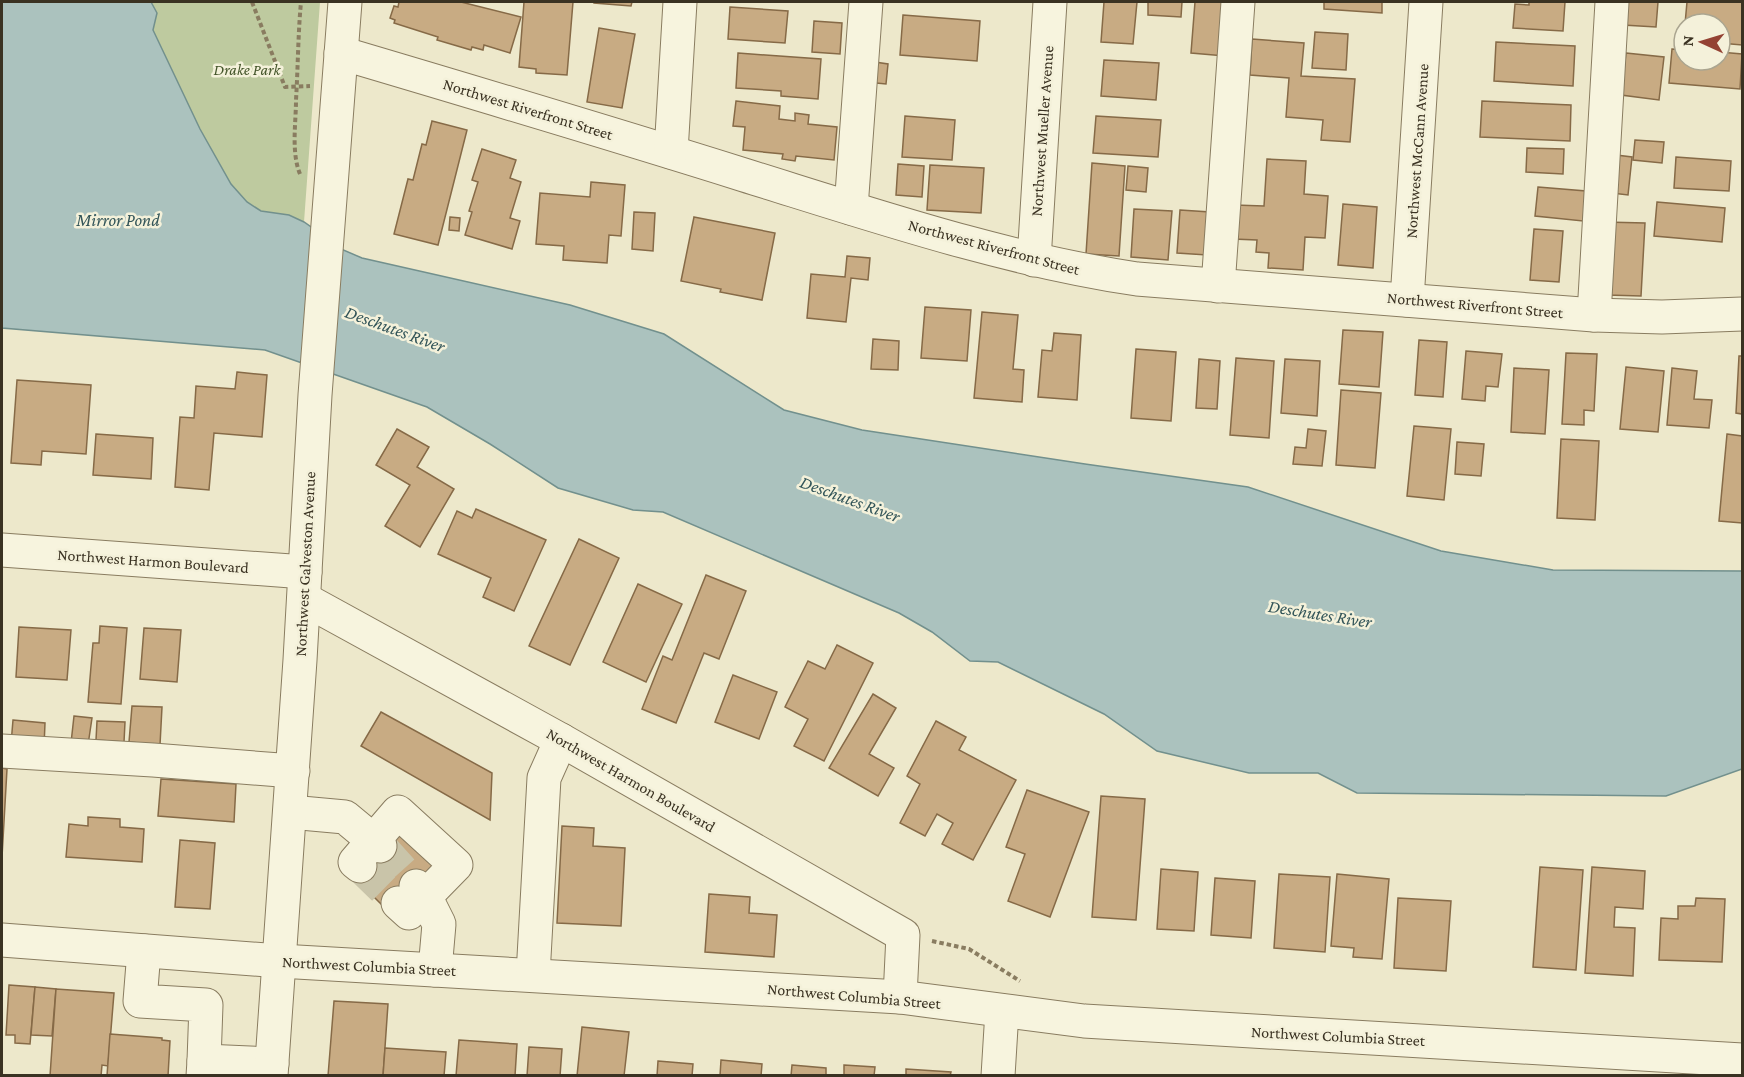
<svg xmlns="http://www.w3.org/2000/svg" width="1744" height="1077" viewBox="0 0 1744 1077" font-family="'Crimson Pro',serif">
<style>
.green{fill:#beca9f}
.water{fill:#abc2be;stroke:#72908d;stroke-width:1.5}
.building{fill:#c8ab83;stroke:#866a47;stroke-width:1.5}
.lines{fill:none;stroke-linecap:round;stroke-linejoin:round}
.minor-tunnel{stroke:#c9c4a9;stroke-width:33;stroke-dasharray:33 16;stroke-linecap:butt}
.minor-casing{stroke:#897c60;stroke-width:35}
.path{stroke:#897c60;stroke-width:4;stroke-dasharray:4.5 3;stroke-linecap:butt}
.minor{stroke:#f7f4de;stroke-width:33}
.labels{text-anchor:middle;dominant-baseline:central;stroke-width:5;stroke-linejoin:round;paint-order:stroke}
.park-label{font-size:16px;font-style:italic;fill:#44552a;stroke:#f4f1da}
.street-label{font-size:16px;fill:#3a3222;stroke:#f4f1da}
.water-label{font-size:18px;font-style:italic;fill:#335559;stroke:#f4f1da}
</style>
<rect width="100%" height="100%" fill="#ede8cb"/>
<polygon class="green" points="151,2 320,2 304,222 289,215 261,211 247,202 231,184 200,129 153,30 157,13"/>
<polygon class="water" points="2,2 151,2 157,13 153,30 200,129 231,184 247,202 261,211 289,215 304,222 314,229 320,240 362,258 570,305 664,334 784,410 862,430 1085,464 1248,487 1441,551 1553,570 1742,571 1742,769 1666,796 1357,793 1318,773 1249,773 1157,751 1104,714 998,662 970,661 932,632 899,613 663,512 633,510 558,488 490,444 427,407 265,350 2,328"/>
<g class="building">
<polygon points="396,2 461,2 521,17 510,53 484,45 483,50 472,47 471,50 437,40 438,37 394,23 395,20 390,18 394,6 398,7 399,2"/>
<polygon points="524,2 573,2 567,75 536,73 536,69 519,67"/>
<polygon points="594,2 632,2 631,6 594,3"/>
<polygon points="1104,2 1137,2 1133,44 1101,42"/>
<polygon points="1148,2 1182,2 1181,17 1148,15"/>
<polygon points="1195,2 1229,2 1225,56 1191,53"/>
<polygon points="1324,2 1382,2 1382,13 1324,9"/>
<polygon points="1529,2 1565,2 1563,31 1513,28 1515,4 1529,5"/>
<polygon points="1624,2 1658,2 1656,27 1623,25"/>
<polygon points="1687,2 1742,2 1742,45 1720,43 1720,24 1685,24"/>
<polygon points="730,7 788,11 785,43 728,39"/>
<polygon points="903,15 980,21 977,61 900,55"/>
<polygon points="814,21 842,23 840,54 812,52"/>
<polygon points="599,28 635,34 622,108 587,102"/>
<polygon points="1315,32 1348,34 1346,70 1312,68"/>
<polygon points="1252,39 1304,43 1301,76 1355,79 1350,142 1321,140 1323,120 1286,117 1289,78 1250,75"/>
<polygon points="1496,42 1575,46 1573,86 1494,81"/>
<polygon points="1672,49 1684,50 1684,60 1720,60 1720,52 1742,54 1740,89 1669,83"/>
<polygon points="738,53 821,59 818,99 781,96 781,91 736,88"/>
<polygon points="1626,53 1664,57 1659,100 1621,95"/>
<polygon points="1104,60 1159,63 1156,100 1101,96"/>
<polygon points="868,61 888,64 886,84 866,82"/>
<polygon points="736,101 780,106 779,119 795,121 795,113 809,115 808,124 837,127 834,160 796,156 795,161 782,159 783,154 743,150 745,127 733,126"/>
<polygon points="1482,101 1571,105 1570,141 1480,137"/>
<polygon points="905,116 955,120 952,160 902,157"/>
<polygon points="1096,116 1161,120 1158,157 1093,153"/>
<polygon points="432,121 467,130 438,245 394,234 408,179 413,180 422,144 426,145"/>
<polygon points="1635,140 1664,142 1662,163 1633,160"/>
<polygon points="1527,148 1564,149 1563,174 1526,172"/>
<polygon points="482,149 516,160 510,178 521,182 510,218 520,221 512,249 465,235 472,212 469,211 478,182 472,180"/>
<polygon points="1608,154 1632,157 1628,195 1604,192"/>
<polygon points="1676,157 1731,161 1729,191 1674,188"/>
<polygon points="1267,159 1306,161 1304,194 1328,196 1325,238 1305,237 1303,270 1268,268 1269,253 1256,252 1257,240 1233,239 1235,205 1264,206"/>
<polygon points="1092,163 1125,166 1119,256 1086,254"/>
<polygon points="898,164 924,166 922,197 896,195"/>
<polygon points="930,165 984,168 981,213 927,210"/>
<polygon points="1128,166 1148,168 1146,192 1126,190"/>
<polygon points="591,182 625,185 621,236 609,235 607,263 563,260 564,246 536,244 540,193 590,197"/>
<polygon points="1538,187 1586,191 1583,221 1535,216"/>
<polygon points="1657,202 1725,208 1722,242 1654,236"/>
<polygon points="1343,204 1377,207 1373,268 1338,265"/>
<polygon points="1134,209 1172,211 1168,260 1131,257"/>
<polygon points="1180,210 1210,212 1207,255 1177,253"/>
<polygon points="634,212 655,213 653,251 632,249"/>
<polygon points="450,217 460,218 459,231 449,230"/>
<polygon points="694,217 775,233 762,300 720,292 721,289 681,281"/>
<polygon points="1604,222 1645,223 1641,296 1607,295"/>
<polygon points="1534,229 1563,231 1559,282 1530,280"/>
<polygon points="847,256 870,258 868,280 851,278 846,322 807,318 811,274 845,277"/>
<polygon points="925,307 971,310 967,361 921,358"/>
<polygon points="982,312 1018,315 1013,369 1024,370 1022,402 974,398"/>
<polygon points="1343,330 1383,332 1379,387 1339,384"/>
<polygon points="1054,333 1081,335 1077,400 1038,397 1042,350 1052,351"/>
<polygon points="873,339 899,341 898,370 871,369"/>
<polygon points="1419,340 1447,342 1443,397 1415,395"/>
<polygon points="1136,349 1176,352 1171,421 1131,418"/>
<polygon points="1466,351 1502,354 1498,387 1486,386 1485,401 1462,399"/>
<polygon points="1566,353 1597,354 1594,411 1584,410 1584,425 1562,424"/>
<polygon points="1739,356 1742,356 1742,414 1736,413"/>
<polygon points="1236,358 1274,361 1269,438 1230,435"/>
<polygon points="1199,359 1220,361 1217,409 1196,408"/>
<polygon points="1285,359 1320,361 1317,416 1281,413"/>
<polygon points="1626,367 1664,371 1658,432 1620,429"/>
<polygon points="1514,368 1549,370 1545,434 1511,432"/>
<polygon points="1672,368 1697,371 1694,399 1712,400 1709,428 1667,425"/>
<polygon points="237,372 267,375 262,437 214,433 209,490 175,487 180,417 194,418 196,386 235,389"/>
<polygon points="17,380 91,385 86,454 42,451 41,465 11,463"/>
<polygon points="1341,390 1381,393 1375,468 1336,465"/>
<polygon points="1414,426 1451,429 1444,500 1407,496"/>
<polygon points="397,429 429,447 417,467 454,489 420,547 385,526 410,485 376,465"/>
<polygon points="1308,429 1326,431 1322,466 1293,464 1295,447 1306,448"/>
<polygon points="96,434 153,438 151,479 93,475"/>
<polygon points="1727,434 1742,436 1742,523 1719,521"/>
<polygon points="1561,439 1599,441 1595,520 1557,518"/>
<polygon points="1457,442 1484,444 1481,476 1455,474"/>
<polygon points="476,509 546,540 514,611 483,597 491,578 438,554 457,511 472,518"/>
<polygon points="579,539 619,558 570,665 529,646"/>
<polygon points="706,575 746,591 719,659 704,653 676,723 642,709 663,656 672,660"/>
<polygon points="638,584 682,604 646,682 603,662"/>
<polygon points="100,626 127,628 121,704 88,702 93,643 99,643"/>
<polygon points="19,627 71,630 67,680 16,677"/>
<polygon points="144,628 181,630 177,682 140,679"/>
<polygon points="837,645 873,663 824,761 794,746 808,719 785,707 808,661 825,669"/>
<polygon points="733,675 777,692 759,739 715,722"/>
<polygon points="873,694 896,708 869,754 894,768 878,796 829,768"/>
<polygon points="132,706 162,707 160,745 129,742"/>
<polygon points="381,712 492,773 490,820 361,746"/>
<polygon points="74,716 92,718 88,745 71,743"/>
<polygon points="13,720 45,723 44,747 11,744"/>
<polygon points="97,721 125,722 124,742 96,740"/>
<polygon points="936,721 966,737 959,750 1016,780 973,860 942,844 953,823 937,814 925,836 900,823 920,784 907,776"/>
<polygon points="2,768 7,769 2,857"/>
<polygon points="161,779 236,784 234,822 158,816"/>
<polygon points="1027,790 1089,812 1050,917 1008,901 1025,854 1006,847"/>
<polygon points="1101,796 1145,799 1136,920 1092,917"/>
<polygon points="88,817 120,819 120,827 144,829 142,862 66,857 69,824 88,826"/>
<polygon points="401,825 439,863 389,912 351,874"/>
<polygon points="562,826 594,828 593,846 625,848 621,926 557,923"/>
<polygon points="180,840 215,843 210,909 175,907"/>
<polygon points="1540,867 1583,870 1576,970 1533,967"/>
<polygon points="1592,867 1645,871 1643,909 1615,907 1614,927 1635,928 1633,976 1585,973"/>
<polygon points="1161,869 1198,872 1194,931 1157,929"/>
<polygon points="1279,874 1330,877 1325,952 1274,948"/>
<polygon points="1337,874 1389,879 1382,959 1353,957 1354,948 1331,946"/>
<polygon points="1215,878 1255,881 1251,938 1211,935"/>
<polygon points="709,894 750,897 749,913 777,915 774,957 705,952"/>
<polygon points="1398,898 1451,901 1446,971 1394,968"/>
<polygon points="1696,898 1725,899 1722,962 1659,960 1661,918 1678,919 1678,906 1695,906"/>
<polygon points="9,985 35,987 30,1044 15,1043 15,1035 6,1035"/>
<polygon points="35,987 56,989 52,1036 31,1035"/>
<polygon points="56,989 114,993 108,1066 102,1065 101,1076 50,1076"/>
<polygon points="334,1001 388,1004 383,1076 328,1076"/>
<polygon points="582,1027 629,1032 624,1076 577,1076"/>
<polygon points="110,1034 162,1038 162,1040 170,1041 168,1076 107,1076"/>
<polygon points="459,1040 517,1044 515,1076 456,1076"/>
<polygon points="529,1047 562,1049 560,1076 527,1076"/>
<polygon points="385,1048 446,1052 444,1076 383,1076"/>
<polygon points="721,1060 762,1064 761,1076 720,1076"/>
<polygon points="658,1061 693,1064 692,1076 657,1076"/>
<polygon points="792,1065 826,1068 826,1076 791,1076"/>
<polygon points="844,1065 875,1067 874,1076 844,1076"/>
<polygon points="906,1069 951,1072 950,1076 906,1076"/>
</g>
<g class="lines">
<g class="minor-tunnel">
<polyline points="380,846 416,886"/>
<polyline points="360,866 398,903"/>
</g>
<defs>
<g id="minor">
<path d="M341 53C476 93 610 133 744 175 873 215 1003 259 1137 279L1594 315 1662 317 1742 314"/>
<polyline points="671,152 680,2"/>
<polyline points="851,208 866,2"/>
<polyline points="1034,260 1050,2"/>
<polyline points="1218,286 1238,2"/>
<polyline points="1407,300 1426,2"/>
<polyline points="1594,315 1612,2"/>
<polyline points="2,550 305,572"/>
<polyline points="304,599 561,740 903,935 900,997"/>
<polyline points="2,751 153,760 293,771"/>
<polyline points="290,812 345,817 380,846"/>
<polyline points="360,866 355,862 398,812 456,865 409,913 398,903"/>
<polyline points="416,886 425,896 439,924 435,970"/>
<polyline points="2,940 280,961 900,997 1084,1021 1742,1060"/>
<polyline points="144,951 140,1001 206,1005 204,1061"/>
<polyline points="533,975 544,778 561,740"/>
<polyline points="203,1076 204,1061 272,1064"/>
<polyline points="271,1076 300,660 315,395 345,2"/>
<polyline points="998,1076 1002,1011"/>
</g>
</defs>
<use href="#minor" class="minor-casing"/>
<g class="path">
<polyline points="252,2 285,87 310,86"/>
<path d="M300 174C291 152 296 123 296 100 298 67 298 34 301 2"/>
<polyline points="932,941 969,949 1020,981"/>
</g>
<use href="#minor" class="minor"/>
</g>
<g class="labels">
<g class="park-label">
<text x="247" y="69">Drake Park</text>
</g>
<g class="street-label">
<text transform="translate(528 109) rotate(17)">Northwest Riverfront Street</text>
<text transform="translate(1042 131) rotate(-86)">Northwest Mueller Avenue</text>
<text transform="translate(1417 151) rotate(-86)">Northwest McCann Avenue</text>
<text transform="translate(994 247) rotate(15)">Northwest Riverfront Street</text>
<text transform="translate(1475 305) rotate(5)">Northwest Riverfront Street</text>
<text transform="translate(153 561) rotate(4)">Northwest Harmon Boulevard</text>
<text transform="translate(305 564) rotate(-87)">Northwest Galveston Avenue</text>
<text transform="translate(631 780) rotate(30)">Northwest Harmon Boulevard</text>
<text transform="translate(369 966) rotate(3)">Northwest Columbia Street</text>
<text transform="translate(854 996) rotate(5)">Northwest Columbia Street</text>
<text transform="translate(1338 1036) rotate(3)">Northwest Columbia Street</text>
</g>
<g class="water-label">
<text x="118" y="220">Mirror Pond</text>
<text transform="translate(395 329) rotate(20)">Deschutes River</text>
<text transform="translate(850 499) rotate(20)">Deschutes River</text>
<text transform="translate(1320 614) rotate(9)">Deschutes River</text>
</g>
</g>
<rect width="1744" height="1077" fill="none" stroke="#3a3222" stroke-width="6"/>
<g transform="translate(1702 42) rotate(274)"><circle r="28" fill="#f4f1da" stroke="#aaa590" stroke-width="1.5"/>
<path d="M0-4.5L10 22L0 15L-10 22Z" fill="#944233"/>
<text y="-9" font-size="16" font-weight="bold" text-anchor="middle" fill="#3a3222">N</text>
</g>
</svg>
